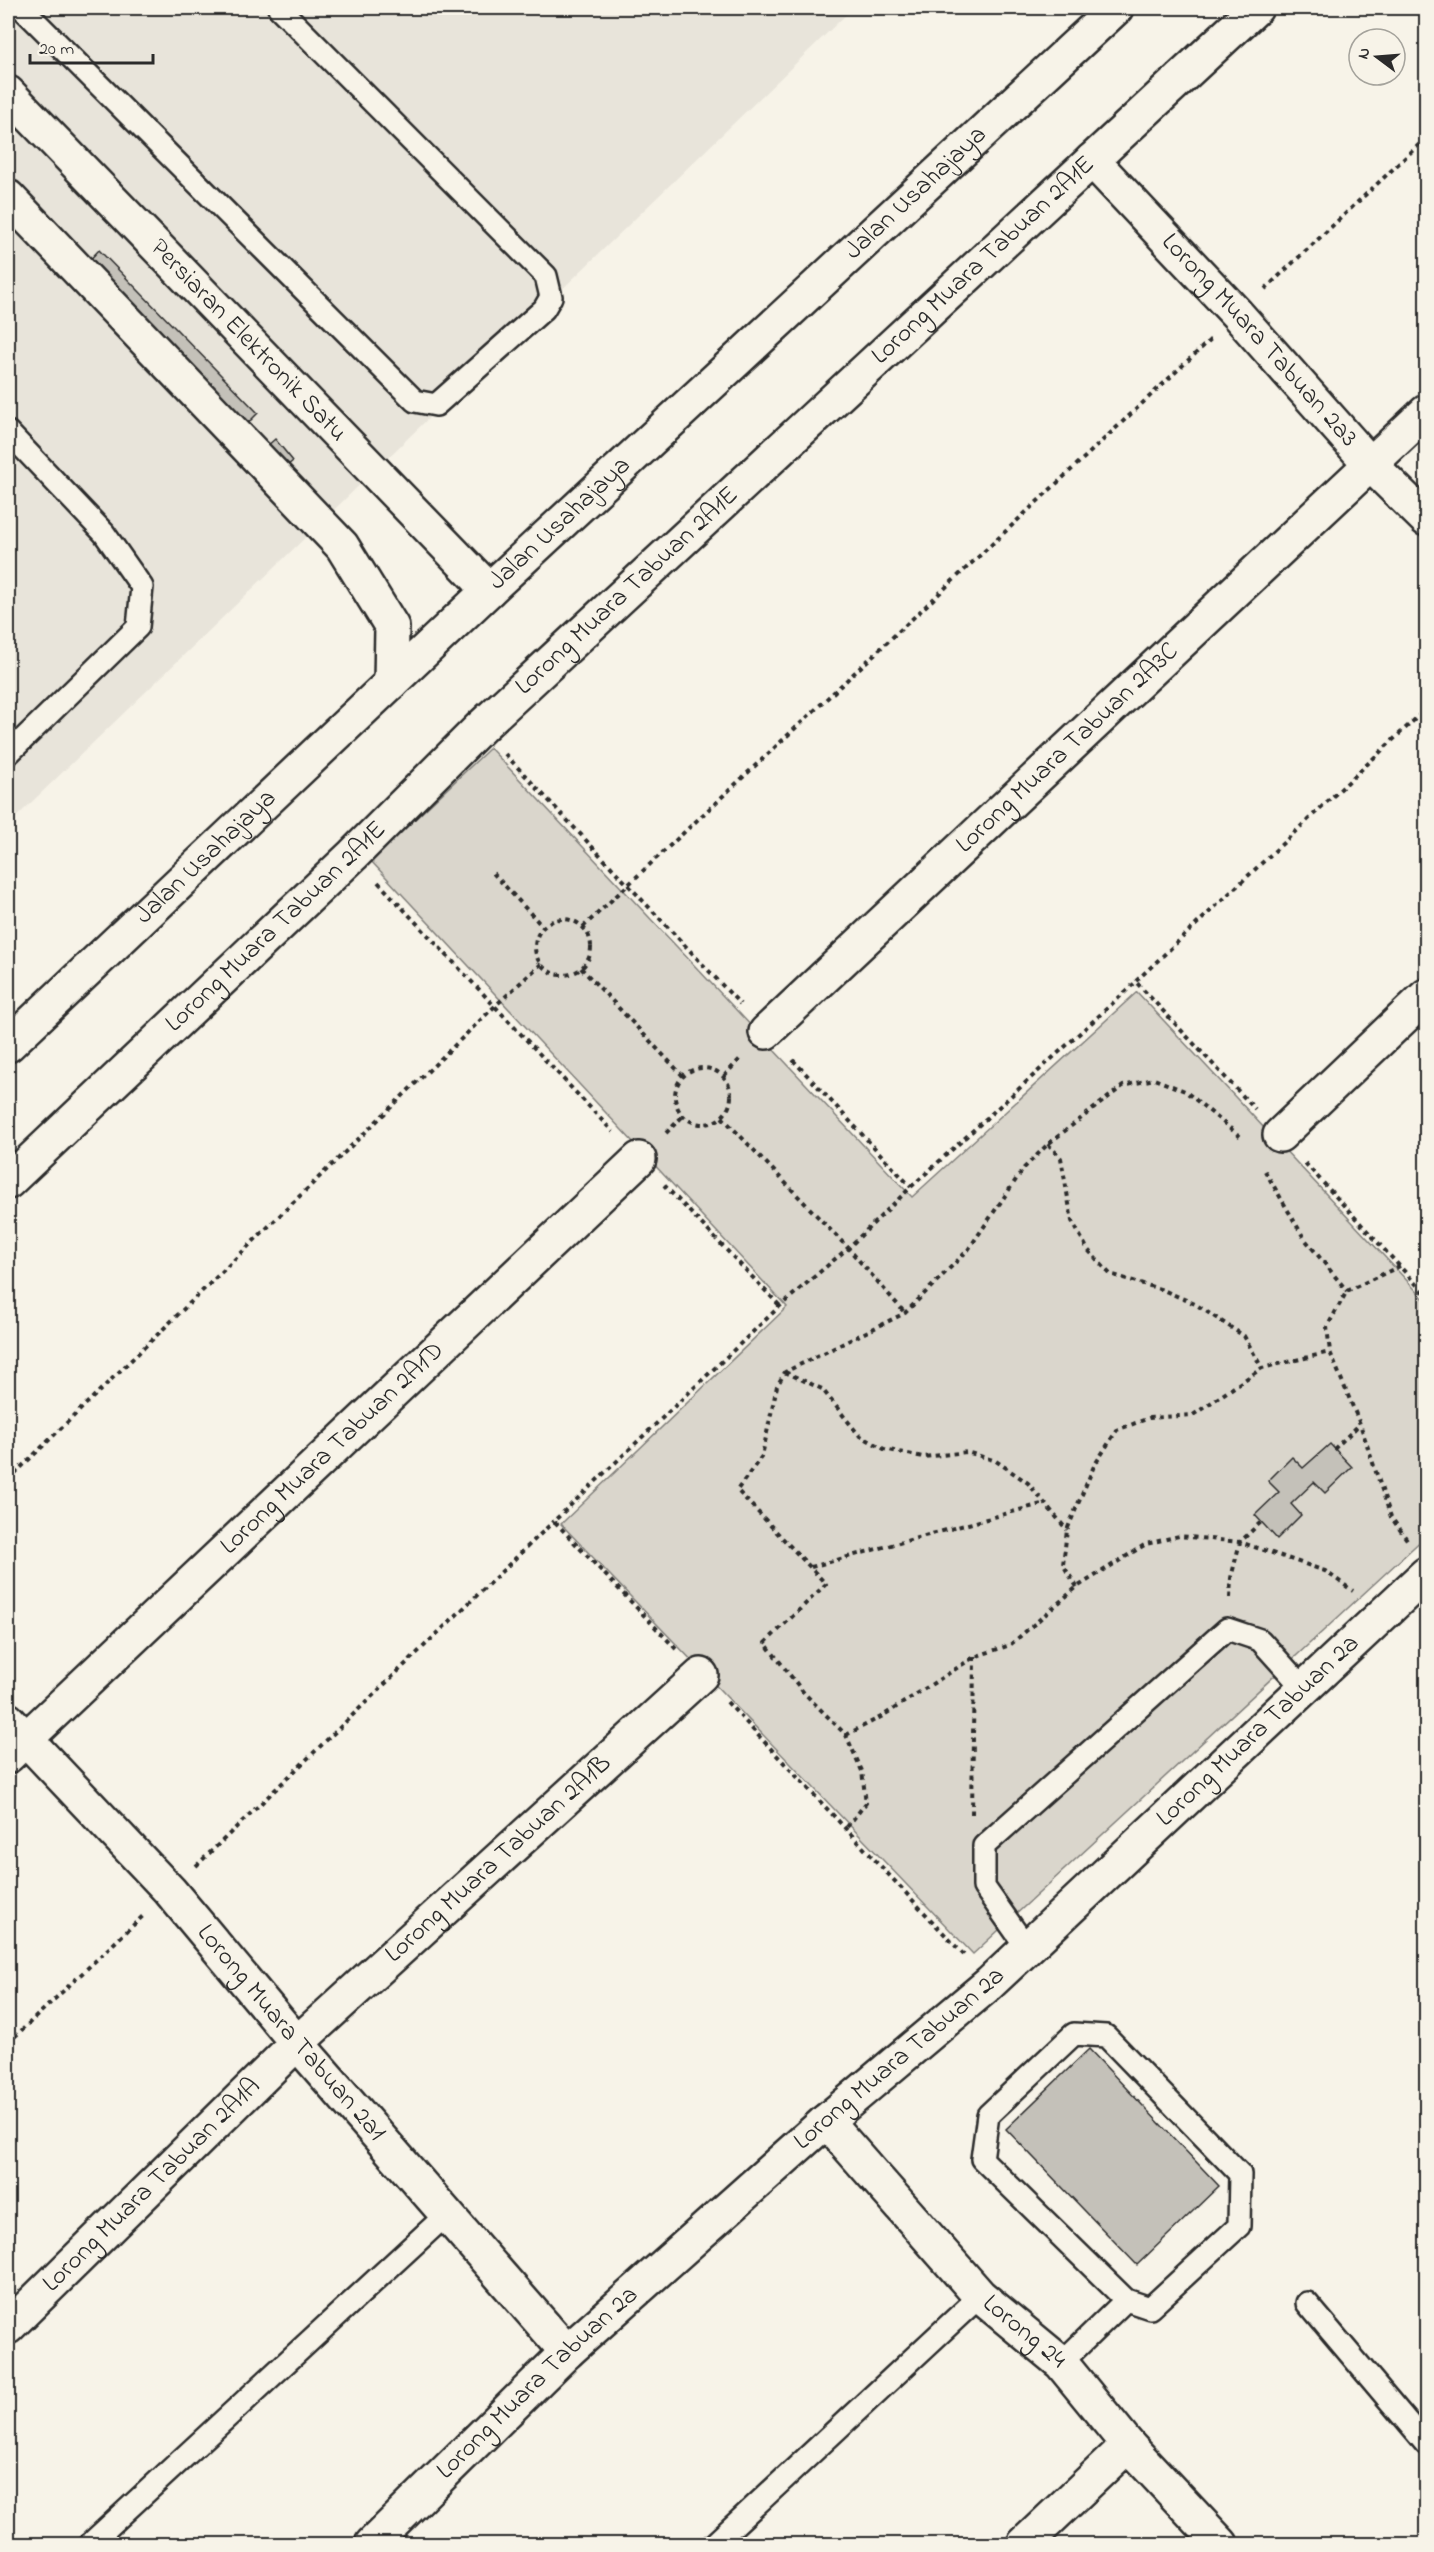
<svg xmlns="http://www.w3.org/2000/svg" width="1434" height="2552" viewBox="0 0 1434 2552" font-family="'Indie Flower',sans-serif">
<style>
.built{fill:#e8e4da}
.green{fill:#dad6cc;stroke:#82807c;stroke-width:1.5}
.building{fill:#c4c1b9;stroke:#2b2b2b;stroke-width:1.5}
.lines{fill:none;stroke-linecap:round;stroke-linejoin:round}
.service-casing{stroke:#2b2b2b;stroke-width:26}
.minor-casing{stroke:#2b2b2b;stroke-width:38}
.path{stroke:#2b2b2b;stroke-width:4;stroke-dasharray:4.5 4.5;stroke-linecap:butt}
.service{stroke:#f7f3e8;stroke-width:21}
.minor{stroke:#f7f3e8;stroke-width:33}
.labels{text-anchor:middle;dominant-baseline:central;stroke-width:5;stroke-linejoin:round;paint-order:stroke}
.street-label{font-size:26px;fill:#2b2b2b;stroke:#f7f3e8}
</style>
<rect width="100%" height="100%" fill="#f7f3e8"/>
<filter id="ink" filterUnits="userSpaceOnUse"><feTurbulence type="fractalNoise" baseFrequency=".0167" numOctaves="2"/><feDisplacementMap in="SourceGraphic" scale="12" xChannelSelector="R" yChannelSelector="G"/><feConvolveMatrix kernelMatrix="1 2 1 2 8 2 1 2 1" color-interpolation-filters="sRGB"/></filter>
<g filter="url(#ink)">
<polygon class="built" points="8,8 853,8 8,825"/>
<polygon class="green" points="490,748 912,1197 1137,992 1426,1301 1426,1536 973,1954 561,1524 787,1307 371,861"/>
<g class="building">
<polygon points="99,250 258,413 238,433 80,270"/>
<polygon points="275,439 293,461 277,474 259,453"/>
<polygon points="1330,1444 1352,1467 1325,1493 1314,1482 1291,1504 1301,1515 1277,1539 1255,1515 1279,1492 1268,1481 1292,1457 1303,1468"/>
<polygon points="1089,2049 1219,2186 1137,2265 1006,2129"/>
</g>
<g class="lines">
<defs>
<g id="service">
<polyline points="22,8 415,401 436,405 544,309 551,297 546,276 279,8"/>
<polyline points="8,432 104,533 142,587 138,627 8,754"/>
<polyline points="1027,1948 984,1887 984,1846 1227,1629 1260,1640 1304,1689"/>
<polygon points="1074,2034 1106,2036 1240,2174 1239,2226 1150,2308 1126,2300 982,2159 988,2115"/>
<polyline points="1307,2303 1426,2444"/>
<polyline points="1061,2363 1126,2300"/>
<polyline points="90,2544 447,2214"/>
<polyline points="714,2544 980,2296"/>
</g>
<g id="minor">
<path id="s1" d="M8 93 489 590"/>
<path id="s2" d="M1092 160 1237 314 1371 465 1426 519"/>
<polyline points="8,197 342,546 392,627 391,683"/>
<path id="s3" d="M766 1032 1426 412"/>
<path id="s4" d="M8 1045 489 590 1116 8"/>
<polyline points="1280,1135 1426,996"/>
<path id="s5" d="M8 1182 353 855 481 727 1256 8"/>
<path id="s6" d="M8 1720 170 1891 297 2043 567 2352"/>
<path id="s7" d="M8 1756 639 1159"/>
<path id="s8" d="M826 2121 980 2296 1061 2363 1128 2445 1221 2544"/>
<path id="s9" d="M8 2327 297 2043 701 1675"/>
<path id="s10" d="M372 2544 567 2352 826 2121 990 1983 1426 1574"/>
<polyline points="1024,2544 1128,2445"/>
</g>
</defs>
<use href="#service" class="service-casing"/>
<use href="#minor" class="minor-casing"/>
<g class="path">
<polyline points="1265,289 1426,138"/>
<polyline points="505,754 740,1004"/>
<polyline points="493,873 543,927"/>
<polyline points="378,882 613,1132"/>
<circle cx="563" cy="947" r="28"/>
<polyline points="583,927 1211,339"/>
<polyline points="581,968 683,1076"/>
<polyline points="1136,981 1426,709"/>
<polyline points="793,1060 911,1187"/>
<circle cx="703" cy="1096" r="28"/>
<polyline points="724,1076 741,1058"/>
<polyline points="722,1117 848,1248 905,1313"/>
<polyline points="666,1133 683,1116"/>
<polyline points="1048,1144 1061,1158 1072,1221 1088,1250 1110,1274 1163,1290 1195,1304 1244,1336 1262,1368"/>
<polyline points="1305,1163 1426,1295"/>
<polyline points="1265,1171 1304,1238 1347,1291"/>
<polyline points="664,1185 780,1306"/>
<polyline points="1400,1266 1347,1291 1327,1327 1330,1352 1360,1424 1391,1517 1408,1541"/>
<polyline points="785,1372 822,1389 859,1435 884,1449 923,1457 967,1452 996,1461 1028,1483 1067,1530"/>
<polyline points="1334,1449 1360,1424"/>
<polyline points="8,1480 495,1006 541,964"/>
<polyline points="811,1567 1045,1503"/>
<polyline points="1077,1587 1063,1565 1067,1530 1094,1466 1117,1430 1149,1418 1193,1415 1262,1368 1330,1352"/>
<polyline points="1230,1598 1231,1578 1240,1542 1261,1522"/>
<polyline points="676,1649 554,1521 780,1306 848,1248 911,1187 1136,982 1255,1109"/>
<polyline points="727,1702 964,1955"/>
<polyline points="846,1735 881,1717 974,1657 1010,1645 1077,1587 1146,1544 1179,1536 1240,1542 1325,1571 1353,1591"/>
<polyline points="972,1814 974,1657"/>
<polyline points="847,1827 866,1803 862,1771 846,1735 804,1693 765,1643 826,1584 737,1490 762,1456 777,1386 785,1372 905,1313 968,1250 1024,1168 1048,1144 1123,1086 1154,1079 1185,1091 1242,1138"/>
<polyline points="196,1866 554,1521"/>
<polyline points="8,2043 143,1916"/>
</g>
<use href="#service" class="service"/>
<use href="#minor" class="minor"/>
</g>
</g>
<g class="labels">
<g class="street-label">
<text stroke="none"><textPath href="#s4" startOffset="1245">Jalan Usahajaya</textPath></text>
<text stroke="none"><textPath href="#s5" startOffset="1342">Lorong Muara Tabuan 2A1E</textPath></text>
<text stroke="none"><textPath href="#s1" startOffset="345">Persiaran Elektronik Satu</textPath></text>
<text stroke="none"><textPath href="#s2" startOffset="246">Lorong Muara Tabuan 2a3</textPath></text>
<text stroke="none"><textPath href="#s4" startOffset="759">Jalan Usahajaya</textPath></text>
<text stroke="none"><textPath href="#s5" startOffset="856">Lorong Muara Tabuan 2A1E</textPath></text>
<text stroke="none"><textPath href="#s3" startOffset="414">Lorong Muara Tabuan 2A3C</textPath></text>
<text stroke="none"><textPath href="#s4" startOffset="273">Jalan Usahajaya</textPath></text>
<text stroke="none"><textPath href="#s5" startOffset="370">Lorong Muara Tabuan 2A1E</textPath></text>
<text stroke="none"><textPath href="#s7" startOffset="447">Lorong Muara Tabuan 2A1D</textPath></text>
<text stroke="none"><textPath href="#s10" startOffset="1203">Lorong Muara Tabuan 2a</textPath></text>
<text stroke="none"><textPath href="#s9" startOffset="678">Lorong Muara Tabuan 2A1B</textPath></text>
<text stroke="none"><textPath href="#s6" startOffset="422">Lorong Muara Tabuan 2a1</textPath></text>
<text stroke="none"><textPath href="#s10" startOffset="717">Lorong Muara Tabuan 2a</textPath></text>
<text stroke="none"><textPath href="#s9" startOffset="202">Lorong Muara Tabuan 2A1A</textPath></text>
<text stroke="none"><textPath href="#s8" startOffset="290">Lorong 24</textPath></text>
<text stroke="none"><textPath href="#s10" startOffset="231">Lorong Muara Tabuan 2a</textPath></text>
</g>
</g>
<rect width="1434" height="2552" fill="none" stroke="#f7f3e8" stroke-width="30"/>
<rect x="15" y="15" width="1404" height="2522" fill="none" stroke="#2b2b2b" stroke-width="2" filter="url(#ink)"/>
<g transform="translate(1377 57) rotate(286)"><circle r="28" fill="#f7f3e8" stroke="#a5a39c" stroke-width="1.5"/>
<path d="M0-4.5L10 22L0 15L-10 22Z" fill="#2b2b2b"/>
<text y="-9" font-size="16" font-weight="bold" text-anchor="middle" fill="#2b2b2b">N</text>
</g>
<path d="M30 54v9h123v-9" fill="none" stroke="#2b2b2b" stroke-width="3"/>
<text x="39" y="54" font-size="18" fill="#2b2b2b" stroke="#f7f3e8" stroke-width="4.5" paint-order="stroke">20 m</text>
</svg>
